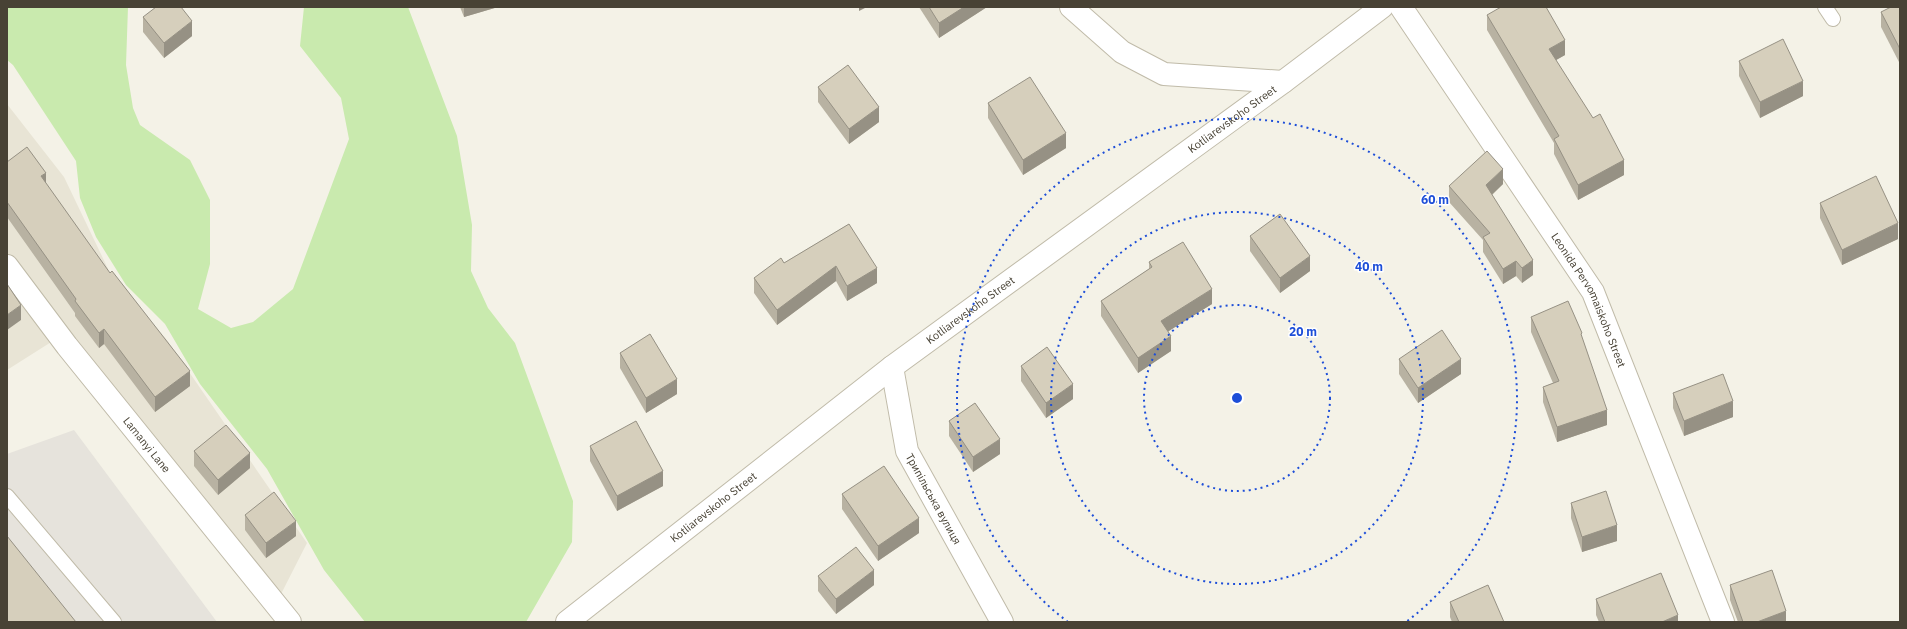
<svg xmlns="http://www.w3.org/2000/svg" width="1907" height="629" viewBox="0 0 1907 629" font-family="'IBM Plex Sans',sans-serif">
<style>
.residential{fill:#e8e4d5}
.industrial{fill:#e6e3dc}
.green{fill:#c9eaae}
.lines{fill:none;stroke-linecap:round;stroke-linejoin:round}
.lane-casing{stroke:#c0bba9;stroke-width:16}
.street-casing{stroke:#c0bba9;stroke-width:24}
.lane{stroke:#fff;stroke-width:14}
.street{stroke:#fff;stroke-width:22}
.wall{fill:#b8b2a2}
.shaded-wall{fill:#969184}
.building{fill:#d6cfbc;stroke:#969184}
.ring{fill:none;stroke:#1d4ed8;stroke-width:2;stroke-dasharray:2 4}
.labels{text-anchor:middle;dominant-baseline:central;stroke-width:3;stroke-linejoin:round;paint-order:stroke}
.street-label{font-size:11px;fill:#484235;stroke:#fff}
.centre{fill:#1d4ed8;stroke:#fff;stroke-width:2}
.ring-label{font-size:12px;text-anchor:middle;font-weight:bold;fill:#1d4ed8;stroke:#fff;stroke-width:3;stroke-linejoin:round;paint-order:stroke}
</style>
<rect width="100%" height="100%" fill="#f4f2e7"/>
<polygon class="residential" points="7,104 64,177 111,275 167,340 307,543 280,596 67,332 7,370"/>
<polygon class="industrial" points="74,430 217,622 7,622 7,454"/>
<polygon class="green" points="7,7 128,7 126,65 133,108 140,125 190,160 210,200 210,264 198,309 231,328 253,322 293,289 349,139 341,98 300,46 304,7 408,7 457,136 472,225 471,271 488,308 515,343 573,501 572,542 526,622 365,622 324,570 267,469 200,384 165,324 126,285 96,237 80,198 76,161 13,65 7,60"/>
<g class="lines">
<defs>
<g id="lane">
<polyline points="1825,7 1833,19"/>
<polyline points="7,496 114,622"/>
</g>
<g id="street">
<polyline points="1071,7 1122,52 1164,74 1283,82"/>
<path id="s1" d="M1401 7 1593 292 1723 622"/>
<path id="s2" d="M7 266 67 346 290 622"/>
<path id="s3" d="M892 367 907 451 1002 622"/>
<path id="s4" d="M567 622 892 367 1283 82 1382 7"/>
</g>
</defs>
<use href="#lane" class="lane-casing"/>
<use href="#street" class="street-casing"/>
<use href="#lane" class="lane"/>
<use href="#street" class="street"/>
</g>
<g class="wall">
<polygon points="460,7 498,7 464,17"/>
<polygon points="919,7 987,7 939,38"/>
<polygon points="1900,7 1900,64 1881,27 1881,12"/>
<polygon points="1487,15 1565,55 1556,60 1624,175 1578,200 1554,154 1554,143 1487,30"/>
<polygon points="143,17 192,36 164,58 143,32"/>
<polygon points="1739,61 1803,96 1760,118 1739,76"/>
<polygon points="818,87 879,122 849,144 818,102"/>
<polygon points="988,103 1066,148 1023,175 988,118"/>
<polygon points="7,162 46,184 190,386 155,412 104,344 99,348 75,316 75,313 7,217"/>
<polygon points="1503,184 1492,195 1533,275 1522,283 1516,276 1503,284 1483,252 1483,240 1449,202 1449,186"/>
<polygon points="1820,203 1898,239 1842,265 1820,218"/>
<polygon points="849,224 877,283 847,301 836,281 777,325 754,293 754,278 784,263"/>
<polygon points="1250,236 1310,271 1280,293 1250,251"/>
<polygon points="1149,262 1212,304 1168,331 1171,351 1138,373 1101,316 1101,301 1149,269"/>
<polygon points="1531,317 1582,340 1607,425 1557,442 1543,402 1543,387 1553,383 1531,332"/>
<polygon points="620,353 677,394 646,413 620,368"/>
<polygon points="1399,359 1461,374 1418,403 1399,374"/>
<polygon points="1021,366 1073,399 1046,418 1021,381"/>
<polygon points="1673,393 1733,417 1684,436 1673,408"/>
<polygon points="949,421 1000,454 973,472 949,436"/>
<polygon points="590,446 663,486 617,511 590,461"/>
<polygon points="194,451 250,468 218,495 194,466"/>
<polygon points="842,494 919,533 878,561 842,509"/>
<polygon points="1571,503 1617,541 1582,552 1571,518"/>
<polygon points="245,515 296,536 266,558 245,530"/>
<polygon points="818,576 874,585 836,614 818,591"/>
<polygon points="1730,585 1786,622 1738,622 1730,600"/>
<polygon points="1596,599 1678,622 1599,622 1596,615"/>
<polygon points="1450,602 1504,622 1452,622 1450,617"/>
</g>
<g class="shaded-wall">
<polygon points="464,7 498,7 464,17"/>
<polygon points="859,7 867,7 859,11"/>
<polygon points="964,7 987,7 939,38 939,23"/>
<polygon points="192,21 192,36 164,58 164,43"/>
<polygon points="1565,40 1565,55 1549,64 1549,49"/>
<polygon points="1803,81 1803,96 1760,118 1760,102"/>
<polygon points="879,107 879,122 849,144 849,129"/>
<polygon points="1066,133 1066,148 1023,175 1023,160"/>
<polygon points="1624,160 1624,175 1578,200 1578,185"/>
<polygon points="1503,169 1503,184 1486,200 1486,185"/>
<polygon points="46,173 46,188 41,176"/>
<polygon points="1898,223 1898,239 1842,265 1842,250"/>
<polygon points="1310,256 1310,271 1280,293 1280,278"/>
<polygon points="1533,260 1533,275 1522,283 1522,268"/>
<polygon points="1516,261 1516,276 1503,284 1503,269"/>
<polygon points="836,266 836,281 777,325 777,310"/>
<polygon points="877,268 877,283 847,301 847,286"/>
<polygon points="1212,289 1212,304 1161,336 1161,321"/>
<polygon points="21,305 21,320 7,330 7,315"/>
<polygon points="104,329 104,344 99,348 99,333"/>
<polygon points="1171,336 1171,351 1138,373 1138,358"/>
<polygon points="1461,359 1461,374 1418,403 1418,388"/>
<polygon points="190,371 190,386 155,412 155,397"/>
<polygon points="677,379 677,394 646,413 646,398"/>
<polygon points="1073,384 1073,399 1046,418 1046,403"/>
<polygon points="1733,401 1733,417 1684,436 1684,421"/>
<polygon points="1607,410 1607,425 1557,442 1557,427"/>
<polygon points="1000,439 1000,454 973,472 973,457"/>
<polygon points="250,453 250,468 218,495 218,480"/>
<polygon points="663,471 663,486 617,511 617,496"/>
<polygon points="919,518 919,533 878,561 878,546"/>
<polygon points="296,521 296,536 266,558 266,543"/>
<polygon points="1617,525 1617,541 1582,552 1582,537"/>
<polygon points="874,570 874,585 836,614 836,599"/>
<polygon points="1786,611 1786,622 1757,622"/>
<polygon points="1678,615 1678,622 1662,622"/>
</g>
<g class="building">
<polygon points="156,7 181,7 192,21 164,43 143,17"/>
<polygon points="929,7 964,7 939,23"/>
<polygon points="1501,7 1546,7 1565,40 1549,49 1593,118 1600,114 1624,160 1578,185 1554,139 1559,136 1487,15"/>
<polygon points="1891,7 1900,7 1900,49 1881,12"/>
<polygon points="1783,39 1803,81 1760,102 1739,61"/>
<polygon points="848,65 879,107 849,129 818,87"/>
<polygon points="1030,77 1066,133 1023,160 988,103"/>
<polygon points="27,147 46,173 41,176 110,273 112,271 190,371 155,397 104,329 99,333 75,301 76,299 7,202 7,162"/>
<polygon points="1487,151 1503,169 1486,185 1533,260 1522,268 1516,261 1503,269 1483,237 1490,233 1449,186"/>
<polygon points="1876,176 1898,223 1842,250 1820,203"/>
<polygon points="1280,214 1310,256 1280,278 1250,236"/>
<polygon points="849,224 877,268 847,286 836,266 777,310 754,278 781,258 784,263"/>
<polygon points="1183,242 1212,289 1161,321 1171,336 1138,358 1101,301 1152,267 1149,262"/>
<polygon points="7,284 21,305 7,315"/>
<polygon points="1568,301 1582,333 1581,334 1607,410 1557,427 1543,387 1559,381 1531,317"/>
<polygon points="1442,330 1461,359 1418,388 1399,359"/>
<polygon points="650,334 677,379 646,398 620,353"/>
<polygon points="1047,347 1073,384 1046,403 1021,366"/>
<polygon points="1723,374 1733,401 1684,421 1673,393"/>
<polygon points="975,403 1000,439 973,457 949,421"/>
<polygon points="636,421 663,471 617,496 590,446"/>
<polygon points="226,425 250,453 218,480 194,451"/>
<polygon points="884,466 919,518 878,546 842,494"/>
<polygon points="1606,491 1617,525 1582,537 1571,503"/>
<polygon points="274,492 296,521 266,543 245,515"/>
<polygon points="7,536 76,622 7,622"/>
<polygon points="856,547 874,570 836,599 818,576"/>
<polygon points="1772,570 1786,611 1757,622 1743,622 1730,585"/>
<polygon points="1661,573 1678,615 1662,622 1605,622 1596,599"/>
<polygon points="1488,585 1504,622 1459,622 1450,602"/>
</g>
<g class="ring">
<circle cx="1237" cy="398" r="93"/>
<circle cx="1237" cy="398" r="186"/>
<path d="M1068 622A280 280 0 1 1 1406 622"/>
</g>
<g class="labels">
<g class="street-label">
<text stroke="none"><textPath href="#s4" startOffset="834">Kotliarevskoho Street</textPath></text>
<text stroke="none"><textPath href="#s1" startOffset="349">Leonida Pervomaiskoho Street</textPath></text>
<text stroke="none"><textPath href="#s4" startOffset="510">Kotliarevskoho Street</textPath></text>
<text stroke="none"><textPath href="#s2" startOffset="227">Lamanyi Lane</textPath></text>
<text stroke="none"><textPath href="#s3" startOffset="140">Трипільська вулиця</textPath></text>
<text stroke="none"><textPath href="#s4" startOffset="186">Kotliarevskoho Street</textPath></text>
</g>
</g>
<circle cx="1237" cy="398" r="6" class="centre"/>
<g class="ring-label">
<text x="1435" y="204">60 m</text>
<text x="1369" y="271">40 m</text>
<text x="1303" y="336">20 m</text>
</g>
<rect width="1907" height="629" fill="none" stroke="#484235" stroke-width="16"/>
</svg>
